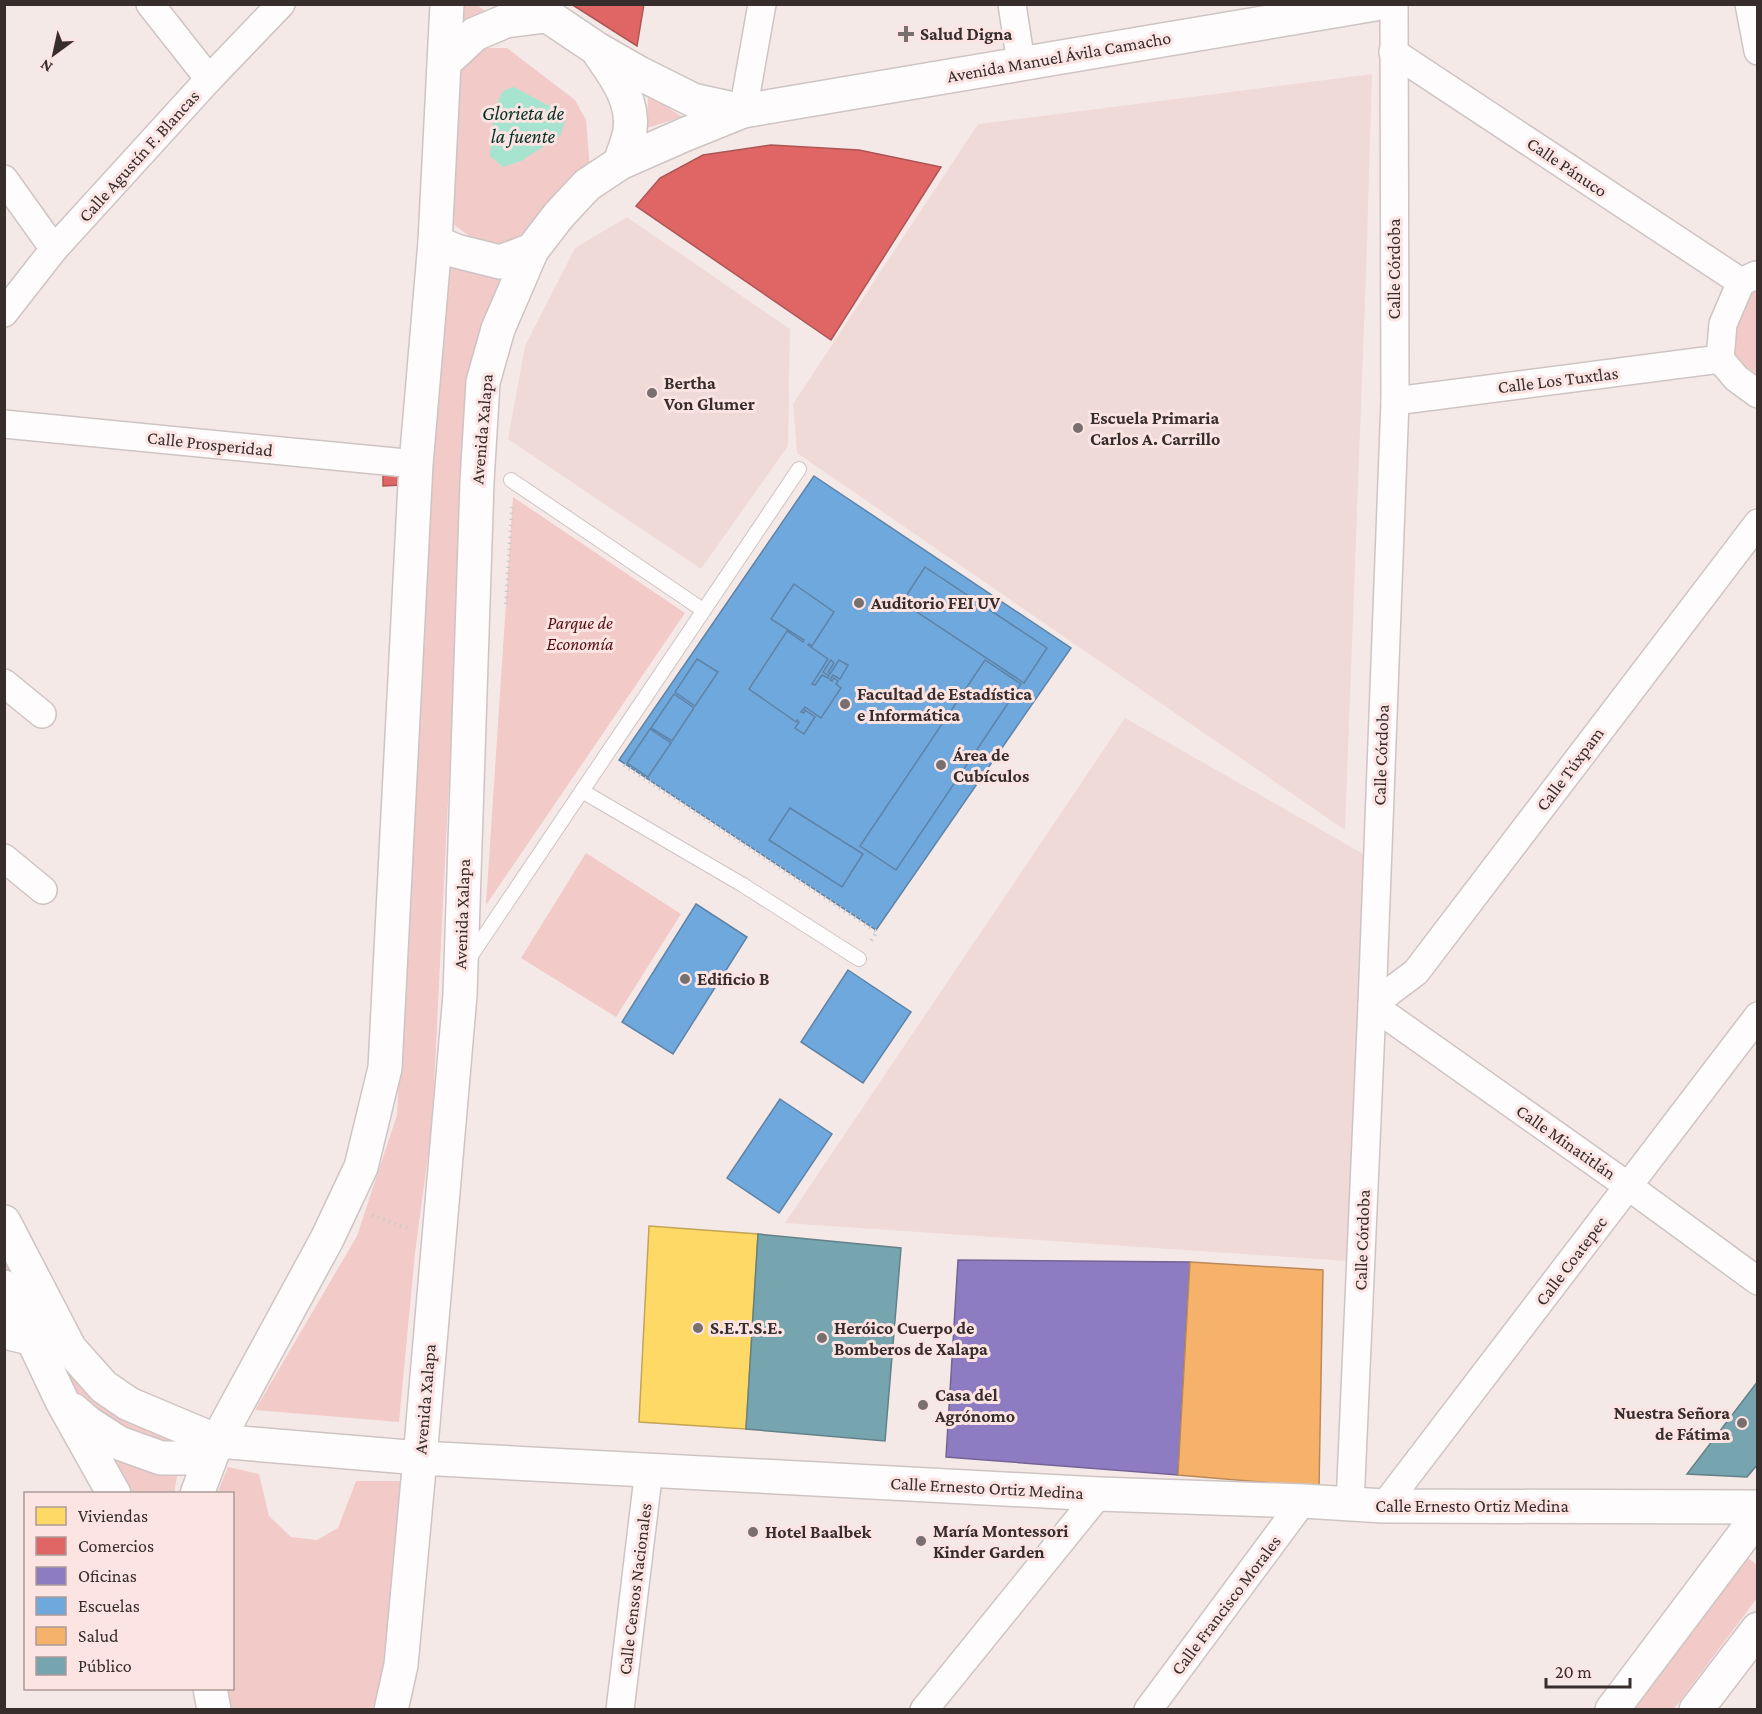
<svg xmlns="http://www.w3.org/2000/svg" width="1762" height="1714" viewBox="0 0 1762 1714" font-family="'Crimson Pro',serif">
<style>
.built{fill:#f0dad8}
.green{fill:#f2cac7}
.water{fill:#a6e4d0}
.homes{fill:#ffd966;stroke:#c3a555;stroke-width:1.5}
.shops{fill:#e06666;stroke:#ad5555;stroke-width:1.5}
.offices{fill:#8e7cc3;stroke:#746496;stroke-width:1.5}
.schools{fill:#6fa8dc;stroke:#5e83a7;stroke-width:1.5}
.health{fill:#f6b26b;stroke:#bc8a58;stroke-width:1.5}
.public{fill:#76a5af;stroke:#638188;stroke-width:1.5}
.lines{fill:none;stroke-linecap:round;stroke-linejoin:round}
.service-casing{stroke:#cec4c3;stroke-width:16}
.minor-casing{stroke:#cec4c3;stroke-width:30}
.secondary-casing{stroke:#cec4c3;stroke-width:36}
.path{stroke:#d0cbcb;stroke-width:4;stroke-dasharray:1.5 4.5;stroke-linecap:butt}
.service{stroke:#fefcfc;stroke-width:14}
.minor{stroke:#fefcfc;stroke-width:27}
.secondary{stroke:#fefcfc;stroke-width:33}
.poi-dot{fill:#796f6e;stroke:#fbe4e2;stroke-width:2}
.labels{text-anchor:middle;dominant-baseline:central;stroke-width:6;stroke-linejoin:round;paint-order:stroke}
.poi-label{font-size:18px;font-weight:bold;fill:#362d2c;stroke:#fbe4e2;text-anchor:start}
.street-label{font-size:18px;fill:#362d2c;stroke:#fbe4e2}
.park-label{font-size:18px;font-style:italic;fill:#560e13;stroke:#fbe4e2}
.water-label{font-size:20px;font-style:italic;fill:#043227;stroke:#fbe4e2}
</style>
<rect width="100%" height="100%" fill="#f5e9e8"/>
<g class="built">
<polygon points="1372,74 1366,274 1345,830 797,453 793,404 978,124"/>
<polygon points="627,217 790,329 788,446 701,569 508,439 525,346 575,248"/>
<polygon points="1125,718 1367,856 1347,1261 785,1223"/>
</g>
<g class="green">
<polygon points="453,5 477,5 489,14 453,25"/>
<polygon points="473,48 507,48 575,100 586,120 590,169 515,242 483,246 453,224 457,70"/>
<polygon points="648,94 682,117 647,128"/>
<polygon points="440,258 511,272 467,416 432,1126 415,1253 399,1422 255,1410 357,1236 397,1115"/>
<polygon points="1757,288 1757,374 1732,357 1732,323 1753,289"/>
<polygon points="513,497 685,613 486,905"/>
<polygon points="586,853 681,914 616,1017 521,958"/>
<polygon points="4,1257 48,1342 187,1442 186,1450 126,1432 90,1408 60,1375 5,1284"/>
<polygon points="99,1458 178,1471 174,1493 117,1493"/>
<polygon points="228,1467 259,1474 269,1516 291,1537 317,1540 338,1528 356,1481 401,1481 394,1590 379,1689 372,1709 221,1709 217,1689 232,1688 232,1494 217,1494"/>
<polygon points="1743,1554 1757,1565 1757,1598 1674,1709 1628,1710"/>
</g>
<path class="water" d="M514 87 559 111 565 122 560 136 521 161 503 167 490 156C490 142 494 104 502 93 505 89 509 88 514 87Z"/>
<polygon class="homes" points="649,1226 758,1234 746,1429 639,1422"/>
<g class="shops">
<polygon points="644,4 637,46 571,4"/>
<polygon points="771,145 859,150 941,167 831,340 636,206 660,178 703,155"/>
<polygon points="383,468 402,468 402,485 383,486"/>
</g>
<polygon class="offices" points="958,1260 1190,1262 1178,1475 946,1457"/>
<g class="schools">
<polygon points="814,476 1071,648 876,930 619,760"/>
<polygon points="925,567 1047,648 1024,683 902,602"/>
<polygon points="794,584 834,612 812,646 809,644 808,645 828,659 812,684 815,685 822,675 828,678 829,676 823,672 831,660 834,663 828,672 830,674 839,660 848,665 840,679 833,675 830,680 832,681 834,678 838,681 836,684 841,688 821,718 805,707 801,712 804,713 805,710 815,717 804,734 795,728 799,722 797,720 796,722 749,689 787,631 803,642 804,640 771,619"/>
<polygon points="697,659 718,672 695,706 675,692"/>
<polygon points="985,660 1021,684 896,870 860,846"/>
<polygon points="674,694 694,708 672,741 651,728"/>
<polygon points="650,729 671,743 648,777 627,763"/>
<polygon points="790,808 863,854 842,887 769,840"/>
<polygon points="696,904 747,937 673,1054 622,1022"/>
<polygon points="848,970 911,1012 863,1083 801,1042"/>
<polygon points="780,1099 832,1134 779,1213 727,1178"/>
</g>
<polygon class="health" points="1190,1262 1323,1270 1319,1487 1178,1475"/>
<g class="public">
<polygon points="758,1234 901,1248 885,1441 746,1429"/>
<polygon points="1758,1381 1758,1464 1747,1477 1687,1474"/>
</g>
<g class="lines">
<defs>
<g id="service">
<polyline points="511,480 703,610"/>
<polyline points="582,791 743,885 859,959"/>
<polyline points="468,960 799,469"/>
</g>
<g id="minor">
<polyline points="150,4 209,79"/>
<polyline points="1012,4 1021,63"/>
<polyline points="1749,4 1758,51"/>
<polyline points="1393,52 1741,282"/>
<polyline points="743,111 762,4"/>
<polyline points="4,179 54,249"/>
<polyline points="1756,275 1741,282 1723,324 1720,359 1736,378 1758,394"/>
<polyline points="4,313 54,249 209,79 281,4"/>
<polyline points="1395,401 1720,359"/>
<polyline points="4,424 416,464"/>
<polyline points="1758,523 1416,972 1372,1005 1628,1186 1758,1281"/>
<polyline points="4,683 42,714"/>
<polyline points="4,858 43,890"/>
<polyline points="4,1335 34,1342"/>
<polyline points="1350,1505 1372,1005 1395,401 1394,4"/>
<polyline points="1384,1506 1758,1016"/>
<polyline points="620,1710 649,1469"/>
<polyline points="924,1710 1099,1494"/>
<polyline points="1148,1710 1303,1501"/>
</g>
<g id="secondary">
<polyline points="530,4 597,49 639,73 693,100 743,111"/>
<path d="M600 54C616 77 634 101 630 131 628 142 623 153 620 163"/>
<polyline points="445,62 475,34 506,21 545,16"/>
<polyline points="435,242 456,251 500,262 532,250"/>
<polyline points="4,1222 70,1349 104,1387 129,1404 217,1441 420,1458 1099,1494 1303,1501 1384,1506 1758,1507"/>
<polyline points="4,1287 34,1342 62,1401 114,1494"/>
<polyline points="73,1410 88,1423 119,1443 161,1458 189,1458 217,1441"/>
<polyline points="197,1494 217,1441 327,1239 361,1167 385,1068 416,464 435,242 447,4"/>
<polyline points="210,1688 214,1710"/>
<polyline points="391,1710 401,1665 420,1458 460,995 477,482 483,382 498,329 532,250 559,215 587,185 620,163 686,134 743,111 1375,4"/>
<polyline points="1612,1710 1758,1516"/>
<polyline points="1696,1710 1758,1629"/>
</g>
</defs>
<use href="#service" class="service-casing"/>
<use href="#minor" class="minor-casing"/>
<use href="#secondary" class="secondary-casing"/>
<g class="path">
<polyline points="506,604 512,507"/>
<polyline points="624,765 877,932 870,942"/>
<polyline points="372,1215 410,1229"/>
</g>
<use href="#service" class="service"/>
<use href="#minor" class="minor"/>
<use href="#secondary" class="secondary"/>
</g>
<g class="poi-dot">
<path d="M903 25h6v6h6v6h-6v6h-6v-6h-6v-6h6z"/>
<circle cx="652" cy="393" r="6"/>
<circle cx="1078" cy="428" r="6"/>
<circle cx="859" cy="603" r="6"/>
<circle cx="845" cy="704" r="6"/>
<circle cx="941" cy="765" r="6"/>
<circle cx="685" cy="979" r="6"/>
<circle cx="698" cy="1328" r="6"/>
<circle cx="822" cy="1338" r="6"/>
<circle cx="923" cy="1405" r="6"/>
<circle cx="1742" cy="1423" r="6"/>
<circle cx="753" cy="1532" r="6"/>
<circle cx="921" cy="1541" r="6"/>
</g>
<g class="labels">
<g class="poi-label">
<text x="920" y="34">Salud Digna</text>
<text x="664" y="383">Bertha<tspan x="664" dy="21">Von Glumer</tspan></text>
<text x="1090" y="418">Escuela Primaria<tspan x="1090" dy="21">Carlos A. Carrillo</tspan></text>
<text x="871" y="603">Auditorio FEI UV</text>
<text x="857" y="694">Facultad de Estadística<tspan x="857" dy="21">e Informática</tspan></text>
<text x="953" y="755">Área de<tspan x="953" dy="21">Cubículos</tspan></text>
<text x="697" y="979">Edificio B</text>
<text x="710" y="1328">S.E.T.S.E.</text>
<text x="834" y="1328">Heróico Cuerpo de<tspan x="834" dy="21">Bomberos de Xalapa</tspan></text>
<text x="935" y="1395">Casa del<tspan x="935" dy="21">Agrónomo</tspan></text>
<text x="1730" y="1413" text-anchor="end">Nuestra Señora<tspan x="1730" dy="21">de Fátima</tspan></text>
<text x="933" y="1531">María Montessori<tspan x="933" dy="21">Kinder Garden</tspan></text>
<text x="765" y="1532">Hotel Baalbek</text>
</g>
<g class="street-label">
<text transform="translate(1059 57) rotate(-10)">Avenida Manuel Ávila Camacho</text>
<text transform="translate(139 156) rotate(-48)">Calle Agustín F. Blancas</text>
<text transform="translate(1567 167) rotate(34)">Calle Pánuco</text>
<text transform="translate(1394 269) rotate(-90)">Calle Córdoba</text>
<text transform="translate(1558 380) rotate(-7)">Calle Los Tuxtlas</text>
<text transform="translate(482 429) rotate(-85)">Avenida Xalapa</text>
<text transform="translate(210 444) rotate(6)">Calle Prosperidad</text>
<text transform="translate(1381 755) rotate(-88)">Calle Córdoba</text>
<text transform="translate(1570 769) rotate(-53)">Calle Túxpam</text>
<text transform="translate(462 914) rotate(-88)">Avenida Xalapa</text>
<text transform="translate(1566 1142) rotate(35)">Calle Minatitlán</text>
<text transform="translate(1362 1240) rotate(-88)">Calle Córdoba</text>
<text transform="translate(1571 1261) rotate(-53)">Calle Coatepec</text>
<text transform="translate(425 1399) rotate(-85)">Avenida Xalapa</text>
<text transform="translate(987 1488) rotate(3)">Calle Ernesto Ortiz Medina</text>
<text x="1472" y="1506">Calle Ernesto Ortiz Medina</text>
<text transform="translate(635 1589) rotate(-83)">Calle Censos Nacionales</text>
<text transform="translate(1226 1605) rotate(-53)">Calle Francisco Morales</text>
</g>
<g class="park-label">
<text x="580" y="623">Parque de<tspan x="580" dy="21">Economía</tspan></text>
</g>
<g class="water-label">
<text x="523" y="113">Glorieta de<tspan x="523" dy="23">la fuente</tspan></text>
</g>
</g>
<rect width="1762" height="1714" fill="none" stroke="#362d2c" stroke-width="12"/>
<rect x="24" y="1492" width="210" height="198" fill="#fbe4e2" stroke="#ac9b99" stroke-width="1.5"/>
<rect x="36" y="1507" width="30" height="18" fill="#ffd966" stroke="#ac9b99" stroke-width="1.5"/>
<text x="78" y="1522" font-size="18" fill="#362d2c">Viviendas</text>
<rect x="36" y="1537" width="30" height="18" fill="#e06666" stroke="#ac9b99" stroke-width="1.5"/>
<text x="78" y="1552" font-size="18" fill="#362d2c">Comercios</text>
<rect x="36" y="1567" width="30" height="18" fill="#8e7cc3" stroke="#ac9b99" stroke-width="1.5"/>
<text x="78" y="1582" font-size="18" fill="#362d2c">Oficinas</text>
<rect x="36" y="1597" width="30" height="18" fill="#6fa8dc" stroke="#ac9b99" stroke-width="1.5"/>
<text x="78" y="1612" font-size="18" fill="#362d2c">Escuelas</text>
<rect x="36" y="1627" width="30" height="18" fill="#f6b26b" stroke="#ac9b99" stroke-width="1.5"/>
<text x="78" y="1642" font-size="18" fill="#362d2c">Salud</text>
<rect x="36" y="1657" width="30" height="18" fill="#76a5af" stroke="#ac9b99" stroke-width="1.5"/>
<text x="78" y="1672" font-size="18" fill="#362d2c">Público</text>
<g transform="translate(54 54) rotate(213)" stroke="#fbe4e2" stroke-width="4.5" paint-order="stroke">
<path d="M0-4.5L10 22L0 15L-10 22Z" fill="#362d2c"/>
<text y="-9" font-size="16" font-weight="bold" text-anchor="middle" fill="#362d2c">N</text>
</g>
<path d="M1546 1678v9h84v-9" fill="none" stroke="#362d2c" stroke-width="3"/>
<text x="1555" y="1678" font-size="18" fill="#362d2c" stroke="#fbe4e2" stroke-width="4.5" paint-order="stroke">20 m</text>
</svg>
